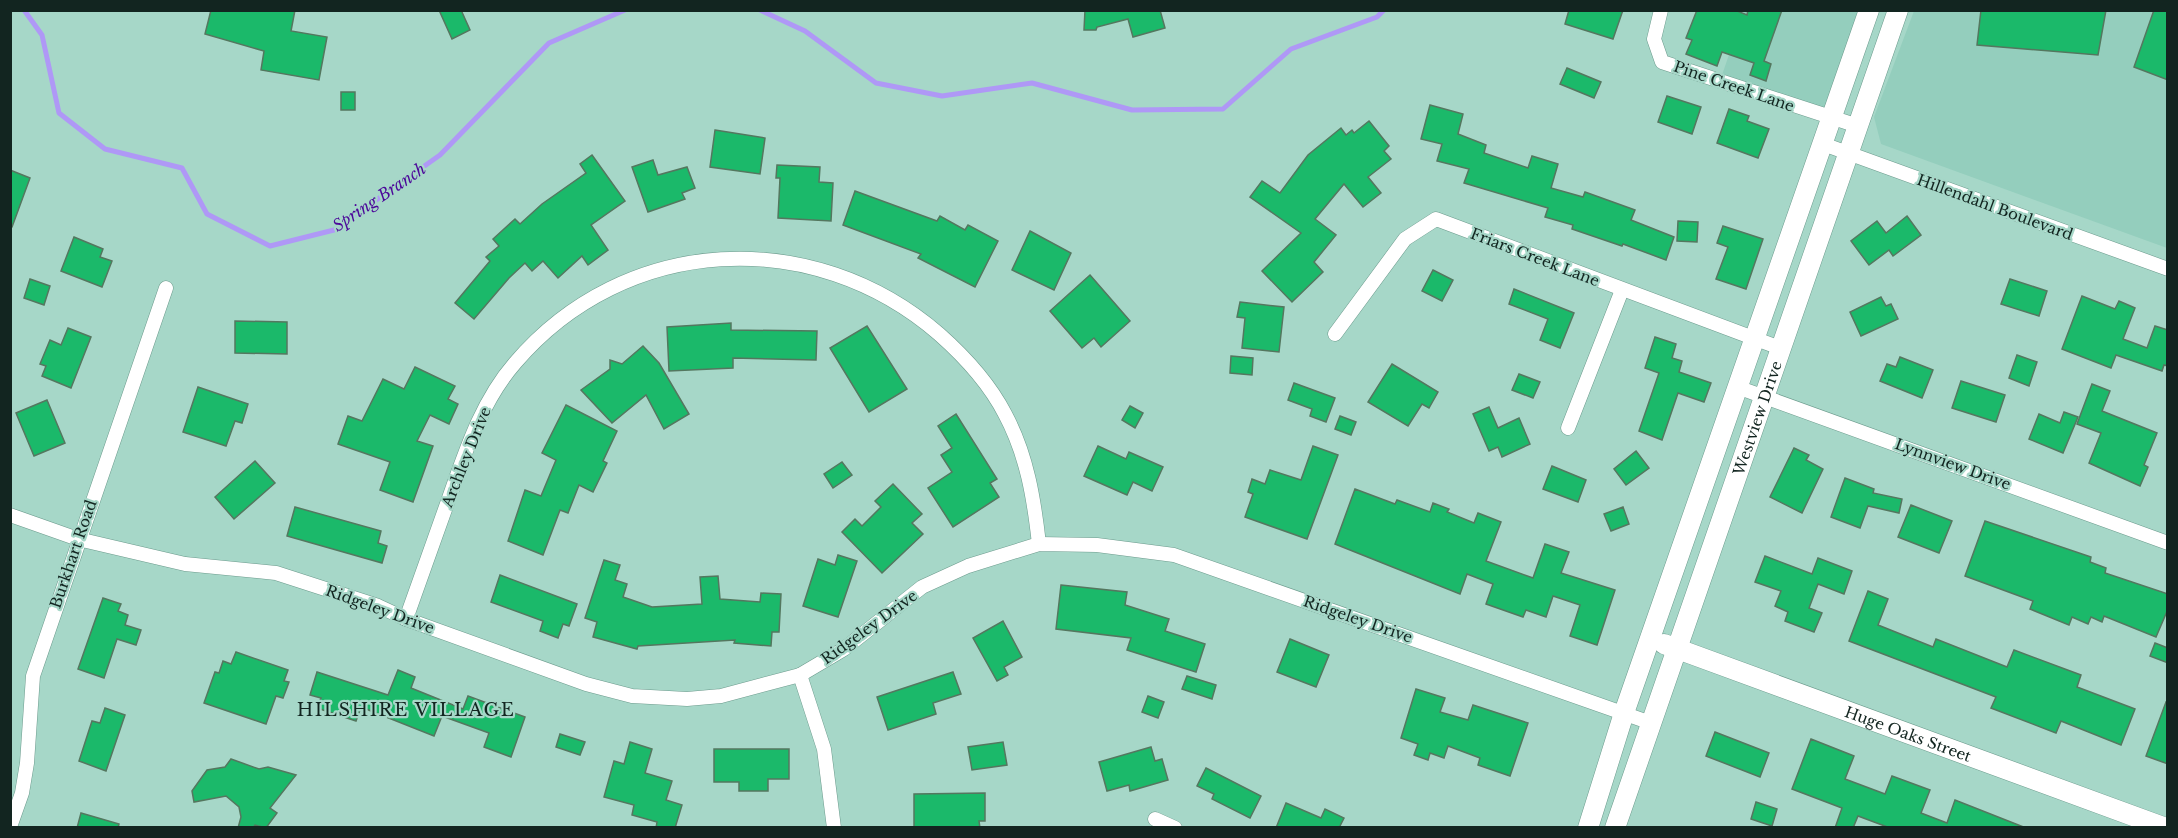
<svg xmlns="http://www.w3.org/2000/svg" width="2178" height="838" viewBox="0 0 2178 838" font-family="'Libre Baskerville',serif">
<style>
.built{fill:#94cebd}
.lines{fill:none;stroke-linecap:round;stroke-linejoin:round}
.stream{stroke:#af98f6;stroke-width:5}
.building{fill:#1bb96a;stroke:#54775f;stroke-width:1.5}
.street-casing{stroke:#6c9b8d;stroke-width:15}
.secondary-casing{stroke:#6c9b8d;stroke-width:21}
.street{stroke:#fff;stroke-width:14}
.secondary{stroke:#fff;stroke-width:20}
.labels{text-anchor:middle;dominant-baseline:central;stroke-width:4.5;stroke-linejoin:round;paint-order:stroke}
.street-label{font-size:15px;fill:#122520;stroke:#a6d7c8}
.water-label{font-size:16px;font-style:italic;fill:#4c089a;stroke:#a6d7c8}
.quarter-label{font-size:18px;letter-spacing:1.5px;fill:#122520;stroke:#a6d7c8}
</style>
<rect width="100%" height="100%" fill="#a6d7c8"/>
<g class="built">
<polygon points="1744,11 1859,11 1824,110 1722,75"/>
<polygon points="1914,11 2167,11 2167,248 1881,144 1874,117"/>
</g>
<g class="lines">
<g class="stream">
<polyline points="24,10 42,35 59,113 105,149 182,168 207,214 270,246 334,230 440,155 549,43 625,10"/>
<polyline points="760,10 805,31 876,83 942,96 1032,83 1132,110 1223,109 1291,49 1377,17 1384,10"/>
</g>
</g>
<g class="building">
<polygon points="211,10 295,10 291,31 327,37 319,80 261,70 264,51 205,34"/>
<polygon points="439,10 461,10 470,30 452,39"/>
<polygon points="1085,10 1160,10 1165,28 1133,37 1128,19 1097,27 1096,30 1084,30"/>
<polygon points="1569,10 1623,10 1613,39 1565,24"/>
<polygon points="1697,10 1735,10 1747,15 1748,10 1782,10 1764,61 1771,64 1766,81 1750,75 1754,63 1722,52 1717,66 1686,54 1692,40 1686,38"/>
<polygon points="1981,10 2106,10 2098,55 1977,45"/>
<polygon points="2154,10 2168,10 2168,80 2134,67"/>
<polygon points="1567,68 1601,82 1594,98 1560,84"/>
<rect x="341" y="92" width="14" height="18"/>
<polygon points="1667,96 1701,107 1692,134 1658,122"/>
<polygon points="1430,105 1463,114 1458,134 1486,145 1484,153 1528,168 1532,156 1558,164 1551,188 1583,197 1585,192 1635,210 1631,220 1674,237 1666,260 1623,244 1622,246 1572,229 1573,225 1545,217 1548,208 1464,183 1469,169 1437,161 1442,144 1421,139"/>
<polygon points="1729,109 1749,116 1747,121 1769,129 1758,158 1717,143"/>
<polygon points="1369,121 1389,146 1384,151 1391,159 1368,177 1381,193 1363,207 1344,184 1315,219 1336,235 1314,262 1323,272 1292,302 1262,271 1301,233 1250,197 1262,181 1280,193 1308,155 1341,128 1346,135 1352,130 1354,133"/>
<polygon points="715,130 765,138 760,174 710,167"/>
<polygon points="592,155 625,201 591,225 608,250 588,265 582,256 558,278 543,261 532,271 525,263 509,278 474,319 455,303 490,261 486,257 499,246 493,239 515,219 520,224 542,204 586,173 580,164"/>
<polygon points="653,160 658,175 687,167 695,188 682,193 685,199 648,212 632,167"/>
<polygon points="777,165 820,167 819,182 833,183 831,221 778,218 780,178 776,178"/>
<polygon points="10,170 30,178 12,227 10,227"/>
<polygon points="855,191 937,221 940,216 965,230 968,225 998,241 975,287 918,258 921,254 843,225"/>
<polygon points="1907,216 1921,235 1893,256 1889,250 1869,265 1851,241 1877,221 1886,233"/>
<polygon points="1678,221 1698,222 1697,242 1677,241"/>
<polygon points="1723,226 1763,239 1746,289 1716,279 1728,247 1717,243"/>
<polygon points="1030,231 1071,253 1054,290 1012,270"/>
<polygon points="74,237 103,249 100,257 112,261 102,287 61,271"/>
<polygon points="1433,270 1453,280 1442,301 1422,291"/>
<polygon points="1090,275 1130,321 1101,347 1094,338 1082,348 1050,311"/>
<polygon points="30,279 50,286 44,305 24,298"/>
<polygon points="2010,279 2047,291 2039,316 2001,304"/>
<polygon points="1514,289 1574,313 1560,348 1540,340 1548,319 1509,304"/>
<polygon points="2082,296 2115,309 2119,301 2135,308 2123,339 2147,348 2155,326 2168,330 2168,366 2164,365 2162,371 2116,355 2111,368 2062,349"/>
<polygon points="1881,297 1886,306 1891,304 1898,319 1861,336 1850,312"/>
<polygon points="1240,302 1284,307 1279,352 1242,348 1245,318 1237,317"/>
<polygon points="235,321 287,322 287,354 235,353"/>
<polygon points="731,323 731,330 817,331 816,360 733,358 733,368 669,371 667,327"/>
<polygon points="867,326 907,389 869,412 830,348"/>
<polygon points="68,328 91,337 71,388 42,376 46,366 40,364 50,340 61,345"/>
<polygon points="1655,337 1676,344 1672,358 1682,361 1679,372 1711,383 1704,402 1678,393 1662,440 1639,431 1659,373 1645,368"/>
<polygon points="643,346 659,363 689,414 664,429 646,395 612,423 581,390 610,369 610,360 622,364"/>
<polygon points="2017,355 2037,362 2029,386 2009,378"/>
<polygon points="1231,356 1253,358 1252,375 1230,373"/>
<polygon points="1900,357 1933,370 1922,398 1880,381 1887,364 1896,367"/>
<polygon points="1392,364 1438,392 1429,408 1422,404 1408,426 1368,402"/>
<polygon points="415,367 455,386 448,399 458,404 449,424 430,415 417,441 433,446 413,502 380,490 390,462 338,444 348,416 362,421 383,379 404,389"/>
<polygon points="1519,374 1540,382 1533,398 1512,390"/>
<polygon points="1961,381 2005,395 1996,422 1952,408"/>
<polygon points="1294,383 1335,398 1326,422 1310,416 1312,409 1288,400"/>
<polygon points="2092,384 2110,391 2102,411 2157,433 2144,465 2148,467 2140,486 2089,463 2101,433 2077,424"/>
<polygon points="198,387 248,404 242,423 235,421 226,446 183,432"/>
<polygon points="47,400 65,443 34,456 16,413"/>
<polygon points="566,405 617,431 603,461 607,463 593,492 579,485 568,513 560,510 543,555 508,541 525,490 541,496 556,460 542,453"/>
<polygon points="1130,406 1143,413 1135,428 1122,420"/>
<polygon points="1489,407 1498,428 1519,418 1530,444 1502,457 1498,447 1489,451 1473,414"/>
<polygon points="2064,412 2078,417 2063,453 2029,439 2039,414 2060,423"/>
<polygon points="956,414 997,479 990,483 999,497 953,527 928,488 952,472 941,455 952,448 938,426"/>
<polygon points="1340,416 1356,422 1351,435 1335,429"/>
<polygon points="1098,446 1126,459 1129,452 1163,467 1152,491 1133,482 1127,495 1084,476"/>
<polygon points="1313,446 1338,455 1307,539 1245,517 1253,494 1248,492 1252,479 1265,484 1270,470 1301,480"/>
<polygon points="1794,448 1809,455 1806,460 1823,469 1802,513 1770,497"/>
<polygon points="1636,451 1649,468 1626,485 1614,469"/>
<polygon points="255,461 275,483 234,519 215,497"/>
<polygon points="842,462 852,475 833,488 824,474"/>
<polygon points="1552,466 1586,480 1578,502 1543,489"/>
<polygon points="1845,478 1874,489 1873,493 1902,499 1899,513 1868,506 1860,528 1831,517"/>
<polygon points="893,484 922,514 912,523 923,534 882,573 842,532 855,519 862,526 881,507 875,501"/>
<polygon points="1355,489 1395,504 1397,500 1430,512 1433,503 1449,509 1447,512 1474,523 1478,513 1501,522 1486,561 1533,578 1545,544 1569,552 1561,573 1615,590 1597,645 1570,636 1580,605 1553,596 1546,617 1526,610 1523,617 1486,604 1493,584 1467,574 1460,594 1335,544"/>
<polygon points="1911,505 1952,521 1939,553 1898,537"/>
<polygon points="295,507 381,531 378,543 387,546 382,563 287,536"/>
<polygon points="1623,507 1629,524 1611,531 1604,514"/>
<polygon points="1985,521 2091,557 2090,562 2106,568 2105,573 2168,594 2168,609 2156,637 2104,616 2102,622 2091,617 2088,624 2072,617 2069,625 2030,609 2033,601 1965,576"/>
<polygon points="838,555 857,561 838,617 803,606 818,559 835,565"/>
<polygon points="1765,556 1812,574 1818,558 1852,571 1844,594 1818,584 1809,608 1822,613 1814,632 1785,621 1788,612 1775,606 1781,591 1755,582"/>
<polygon points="604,560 620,565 615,580 627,584 623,597 652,607 702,604 700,577 718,576 720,599 760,602 761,593 781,594 779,632 772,632 771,646 734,643 735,640 638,646 637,649 593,637 597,622 585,618"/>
<polygon points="500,575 577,604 569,626 563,624 558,638 540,631 543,621 491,602"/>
<polygon points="1061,585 1127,592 1125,605 1169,619 1165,631 1205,644 1196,672 1127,650 1131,638 1056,629"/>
<polygon points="1868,591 1888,599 1878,625 1933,647 1936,639 2007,667 2014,650 2081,675 2077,687 2135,709 2121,745 2061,721 2056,733 1991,708 1996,697 1849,641"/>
<polygon points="103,598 121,604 118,611 128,615 125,625 141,630 136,645 117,639 104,678 78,669"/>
<polygon points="1003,621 1022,657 1004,667 1008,675 997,681 973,638"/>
<polygon points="1290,639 1329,655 1316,687 1277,672"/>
<polygon points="2155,643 2168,648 2168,663 2150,656"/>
<polygon points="236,652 288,670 284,681 289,682 283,698 276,696 266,724 204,703 215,672 219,673 223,661 231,664"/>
<polygon points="398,670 415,677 411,688 463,709 468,696 525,717 511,757 484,747 489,733 442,716 434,736 361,707 356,721 317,708 321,698 310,695 317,672 388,695"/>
<polygon points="953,672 961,694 933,703 936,714 888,730 877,697"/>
<polygon points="1187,676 1216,685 1212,699 1182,689"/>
<polygon points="1416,689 1445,698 1440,712 1468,720 1473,705 1528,723 1510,776 1478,765 1480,758 1448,746 1444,758 1430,753 1428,760 1414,755 1418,744 1401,738"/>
<polygon points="1148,696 1164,702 1158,718 1142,712"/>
<polygon points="2166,702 2168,703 2168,764 2146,756"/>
<polygon points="105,708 125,715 106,771 79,761 92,721 100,723"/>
<polygon points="1715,732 1769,753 1760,777 1706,756"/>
<polygon points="560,734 585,742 580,755 556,747"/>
<polygon points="1811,739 1854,756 1845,779 1885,794 1892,776 1930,790 1921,813 1947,823 1955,800 2026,828 1890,828 1858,816 1853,828 1835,828 1842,808 1792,789"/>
<polygon points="630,742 652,749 645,773 672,781 666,800 682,805 675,828 656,828 657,822 632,815 634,805 604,797 614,761 624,764"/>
<polygon points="1003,742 1007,765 972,770 968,747"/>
<polygon points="1151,747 1155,761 1162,759 1168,780 1130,791 1129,785 1107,791 1099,762"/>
<polygon points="714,749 789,749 789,779 768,779 768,791 739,791 739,782 714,782"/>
<polygon points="231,759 259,769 268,767 296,775 270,808 277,813 266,828 255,825 253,828 238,828 241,817 239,807 226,796 194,802 192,791 207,770 225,767"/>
<polygon points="1206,768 1261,796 1250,818 1212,799 1214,794 1197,786"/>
<polygon points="985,793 985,821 979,821 980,828 914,828 914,794"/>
<polygon points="1756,802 1777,809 1772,826 1751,819"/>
<polygon points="1286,803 1321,818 1325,809 1344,818 1340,826 1343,828 1276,828"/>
<polygon points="81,813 119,824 118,828 77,828"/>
</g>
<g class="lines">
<defs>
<g id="street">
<polyline points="1661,10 1654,39 1662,62 1858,126"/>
<polyline points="1823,144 2168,269"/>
<polyline points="1335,334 1405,239 1436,219 1780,348"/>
<polyline points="1737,387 2168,543"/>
<polyline points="1568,428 1622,290"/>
<polyline points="10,515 78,539 185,564 276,573 378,606 406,619 586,684 632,696 687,699 721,696 800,675 844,649 922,587 968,566 1039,544 1097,545 1174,555 1651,723"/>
<path d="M406 619C420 580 434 540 448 501 465 453 481 402 515 363 625 234 813 225 939 334 965 357 989 383 1005 414 1027 455 1034 499 1039 544"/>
<polyline points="800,675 824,749 834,828"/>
<polyline points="1155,819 1175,828"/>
<polyline points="10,827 22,793 27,763 33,676 166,288"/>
</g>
<g id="secondary">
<path id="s1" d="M1664 644 2166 828"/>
<polyline points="1588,828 1624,713 1869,10"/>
<path id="s2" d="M1615 828 1898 10"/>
</g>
</defs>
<use href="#street" class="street-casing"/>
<use href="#secondary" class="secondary-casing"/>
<use href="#street" class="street"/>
<use href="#secondary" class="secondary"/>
</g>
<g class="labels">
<g class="street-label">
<text transform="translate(1734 86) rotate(19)">Pine Creek Lane</text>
<text transform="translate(1995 207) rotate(20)">Hillendahl Boulevard</text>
<text transform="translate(1535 257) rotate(21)">Friars Creek Lane</text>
<text stroke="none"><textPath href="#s2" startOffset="434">Westview Drive</textPath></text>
<text transform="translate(466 457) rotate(-68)">Archley Drive</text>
<text transform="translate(1953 464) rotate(20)">Lynnview Drive</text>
<text transform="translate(73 554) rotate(-71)">Burkhart Road</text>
<text transform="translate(380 609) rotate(20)">Ridgeley Drive</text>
<text transform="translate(1358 619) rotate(19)">Ridgeley Drive</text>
<text transform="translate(869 627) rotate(-36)">Ridgeley Drive</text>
<text stroke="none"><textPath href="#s1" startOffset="260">Huge Oaks Street</textPath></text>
</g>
<g class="water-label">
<text transform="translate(379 197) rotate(-34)">Spring Branch</text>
</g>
<g class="quarter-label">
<text x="406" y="710">HILSHIRE VILLAGE</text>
</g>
</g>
<rect width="2178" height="838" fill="none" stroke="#122520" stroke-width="24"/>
</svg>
